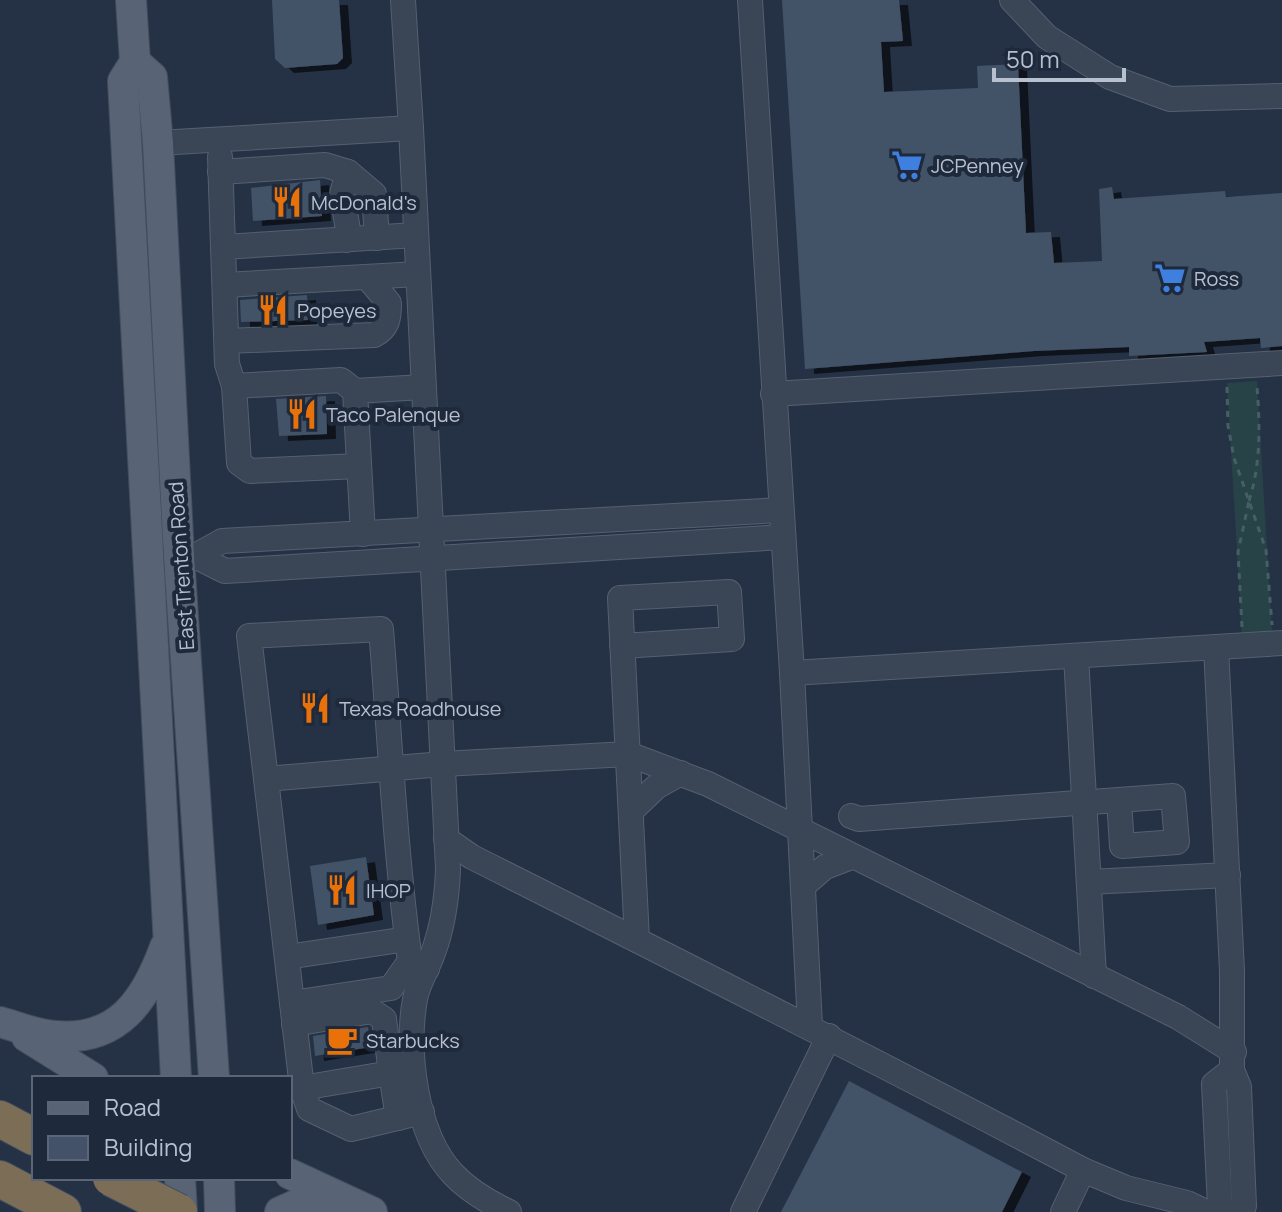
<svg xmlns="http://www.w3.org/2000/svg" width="1282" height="1212" viewBox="0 0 1282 1212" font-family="Manrope,sans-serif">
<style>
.green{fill:#274347}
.building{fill:#435268;filter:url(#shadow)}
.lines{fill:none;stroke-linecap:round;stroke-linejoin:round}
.minor-casing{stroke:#556070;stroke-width:26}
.major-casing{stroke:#434e5e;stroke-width:32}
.highway-casing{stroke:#444f60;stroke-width:38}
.path{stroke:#456062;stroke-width:3;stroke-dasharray:6 6;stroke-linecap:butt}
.minor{stroke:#3a4555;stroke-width:24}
.major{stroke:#586475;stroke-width:30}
.highway{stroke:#7c6e56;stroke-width:36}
.highway-bridge-casing{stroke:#444f60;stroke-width:38;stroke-linecap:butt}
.highway-bridge{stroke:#7c6e56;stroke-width:36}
.labels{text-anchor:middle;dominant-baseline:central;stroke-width:8;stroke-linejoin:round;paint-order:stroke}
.poi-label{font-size:20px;fill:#b7c0ce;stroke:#1e293b;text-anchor:start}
.street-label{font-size:20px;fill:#b7c0ce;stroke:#1e293b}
</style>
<defs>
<filter id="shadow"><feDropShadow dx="9" dy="5" stdDeviation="0" flood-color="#0009"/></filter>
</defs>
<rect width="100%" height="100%" fill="#253246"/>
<polygon class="green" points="1257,381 1272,634 1242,636 1227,383"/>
<g class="building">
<polygon points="272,0 339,0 343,58 337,64 285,68 275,59"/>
<polygon points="782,0 899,0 903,41 881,42 884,92 978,88 977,66 1018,64 1026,233 1051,232 1054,263 1102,261 1099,189 1112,187 1114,199 1225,191 1226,197 1282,193 1282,346 1261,348 1260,338 1204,342 1207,352 1129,356 1129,347 1034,351 805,369"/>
<polygon points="320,180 322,216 253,221 251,188"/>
<polygon points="307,295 308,320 241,322 240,300"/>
<polygon points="326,396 327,434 279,436 276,399"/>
<polygon points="366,857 374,915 318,925 310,866"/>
<polygon points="368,1027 371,1047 315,1056 313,1036"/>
<polygon points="849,1081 1022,1172 1002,1212 781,1212"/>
</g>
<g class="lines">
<defs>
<g id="minor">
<path d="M403 0 411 128 448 869C447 897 443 926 433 953 428 968 418 983 415 999 406 1051 415 1134 453 1174 469 1191 488 1202 509 1212"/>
<polyline points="750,0 792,673 810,1026"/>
<polyline points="1012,0 1047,37 1110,77 1170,99 1282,96"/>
<polyline points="158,143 411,128"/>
<polyline points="220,157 223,247"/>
<polyline points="220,172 325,165 348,172 374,194 377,238"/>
<polyline points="347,240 348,230 342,194 348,172"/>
<polyline points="225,285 418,274"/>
<path d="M227 341 374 335C388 328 389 318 389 303L367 277"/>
<polyline points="234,386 341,380 355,391"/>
<polyline points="773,394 1282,363"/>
<polyline points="359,466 250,471 239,463 234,386 227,364 223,247 416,235"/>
<polyline points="363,534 355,391 423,387"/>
<polyline points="195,556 225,571 783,537"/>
<polyline points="164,558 195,556 222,541 781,510"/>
<path d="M622 646 732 639 729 592 620 598C625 712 632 826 637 940"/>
<polyline points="1216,647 1232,971 1232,1070 1239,1087 1244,1206 1239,1212"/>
<polyline points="1076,656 1094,976"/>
<polyline points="792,673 1282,643"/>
<polyline points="266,779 292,1003 391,988 410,961"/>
<polyline points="631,811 656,787 681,773"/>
<polyline points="851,816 859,819 1173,796 1177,842 1122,846 1119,800"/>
<path d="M446 839 472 857C677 960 881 1063 1083 1170L1126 1188 1187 1203 1206 1212"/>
<polyline points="1089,882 1228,875"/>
<polyline points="803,886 825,867 851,857"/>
<polyline points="287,957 407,939"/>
<path d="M427 969 410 961C395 851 390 739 381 629L249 636 266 779 443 764 628 754 708 784 1178 1017 1234 1052"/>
<polyline points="292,1003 302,1088 309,1109 351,1129 422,1112"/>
<polyline points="294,1024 372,1011 384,1019 391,1073"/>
<polyline points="302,1088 391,1073 398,1118"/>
<polyline points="743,1212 829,1036"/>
<polyline points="1063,1212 1083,1170"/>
<polyline points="1225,1212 1220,1206 1214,1084 1232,1070"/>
</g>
<g id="major">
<polyline points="131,0 135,62 123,81 176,1078"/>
<polyline points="135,62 152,77 158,143 179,557 214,1078"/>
<path d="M0 1022C18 1027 37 1035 55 1036 119 1042 146 999 165 947"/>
<polyline points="27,1037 93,1078"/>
<polyline points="290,1174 372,1212"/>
<polyline points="180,1178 182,1212"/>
<polyline points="219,1178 220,1212"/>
<polyline points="280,1212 296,1205 344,1202"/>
</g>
<g id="highway">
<polyline points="0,1119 34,1137"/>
<polyline points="0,1179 63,1212"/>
</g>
</defs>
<use href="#minor" class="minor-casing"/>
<use href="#major" class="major-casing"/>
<use href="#highway" class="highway-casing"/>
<g class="path">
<polyline points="1227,387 1228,426 1234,458 1266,550 1272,625"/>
<path d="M1249 501C1261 463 1260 425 1257 386"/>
<polyline points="1242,627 1238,552 1249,501"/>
</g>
<use href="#minor" class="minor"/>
<use href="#major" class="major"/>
<use href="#highway" class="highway"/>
<defs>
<polyline id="highway-bridge" points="111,1178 179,1212"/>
</defs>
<use href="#highway-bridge" class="highway-bridge-casing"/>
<use href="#highway-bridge" class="highway-bridge"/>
</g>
<defs>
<symbol id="supermarket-bare" viewBox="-9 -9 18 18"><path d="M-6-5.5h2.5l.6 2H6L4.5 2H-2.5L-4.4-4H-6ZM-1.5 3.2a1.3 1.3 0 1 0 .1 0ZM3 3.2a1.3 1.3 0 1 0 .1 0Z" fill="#3f7fe0" stroke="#1e293b" stroke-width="2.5" paint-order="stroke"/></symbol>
<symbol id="restaurant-bare" viewBox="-9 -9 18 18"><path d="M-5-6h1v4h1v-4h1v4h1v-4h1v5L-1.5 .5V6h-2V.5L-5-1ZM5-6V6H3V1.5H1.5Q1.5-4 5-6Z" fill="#e8710a" stroke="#1e293b" stroke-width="2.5" paint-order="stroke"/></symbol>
<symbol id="cafe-bare" viewBox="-9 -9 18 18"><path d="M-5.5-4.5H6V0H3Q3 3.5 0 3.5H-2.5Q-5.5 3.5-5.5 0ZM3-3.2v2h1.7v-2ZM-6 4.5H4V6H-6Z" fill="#e8710a" stroke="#1e293b" stroke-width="2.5" paint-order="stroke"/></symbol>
</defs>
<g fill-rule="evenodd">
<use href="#supermarket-bare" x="885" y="143" width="44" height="44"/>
<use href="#restaurant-bare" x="265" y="180" width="44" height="44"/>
<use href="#supermarket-bare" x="1148" y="256" width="44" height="44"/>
<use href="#restaurant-bare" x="251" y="288" width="44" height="44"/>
<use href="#restaurant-bare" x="280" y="392" width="44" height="44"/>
<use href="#restaurant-bare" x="293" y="686" width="44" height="44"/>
<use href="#restaurant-bare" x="320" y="868" width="44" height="44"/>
<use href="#cafe-bare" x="320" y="1018" width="44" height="44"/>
</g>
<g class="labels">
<g class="poi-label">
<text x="931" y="165">JCPenney</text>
<text x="311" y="202">McDonald's</text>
<text x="1194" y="278">Ross</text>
<text x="297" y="310">Popeyes</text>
<text x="326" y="414">Taco Palenque</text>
<text x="339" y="708">Texas Roadhouse</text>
<text x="366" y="890">IHOP</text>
<text x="366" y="1040">Starbucks</text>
</g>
<g class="street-label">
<text transform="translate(181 566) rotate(-94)">East Trenton Road</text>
</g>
</g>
<rect x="32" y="1076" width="260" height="104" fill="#1e293b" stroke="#5b6576" stroke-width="2"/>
<rect x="48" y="1102" width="40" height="12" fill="#586475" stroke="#5b6576" stroke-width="2"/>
<text x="104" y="1116" font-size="24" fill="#b7c0ce">Road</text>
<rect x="48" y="1136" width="40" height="24" fill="#435268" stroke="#5b6576" stroke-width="2"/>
<text x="104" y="1156" font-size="24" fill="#b7c0ce">Building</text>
<path d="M994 68v12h130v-12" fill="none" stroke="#b7c0ce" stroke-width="4"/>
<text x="1006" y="68" font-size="24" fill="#b7c0ce" stroke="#1e293b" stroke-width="6" paint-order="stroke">50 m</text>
</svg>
